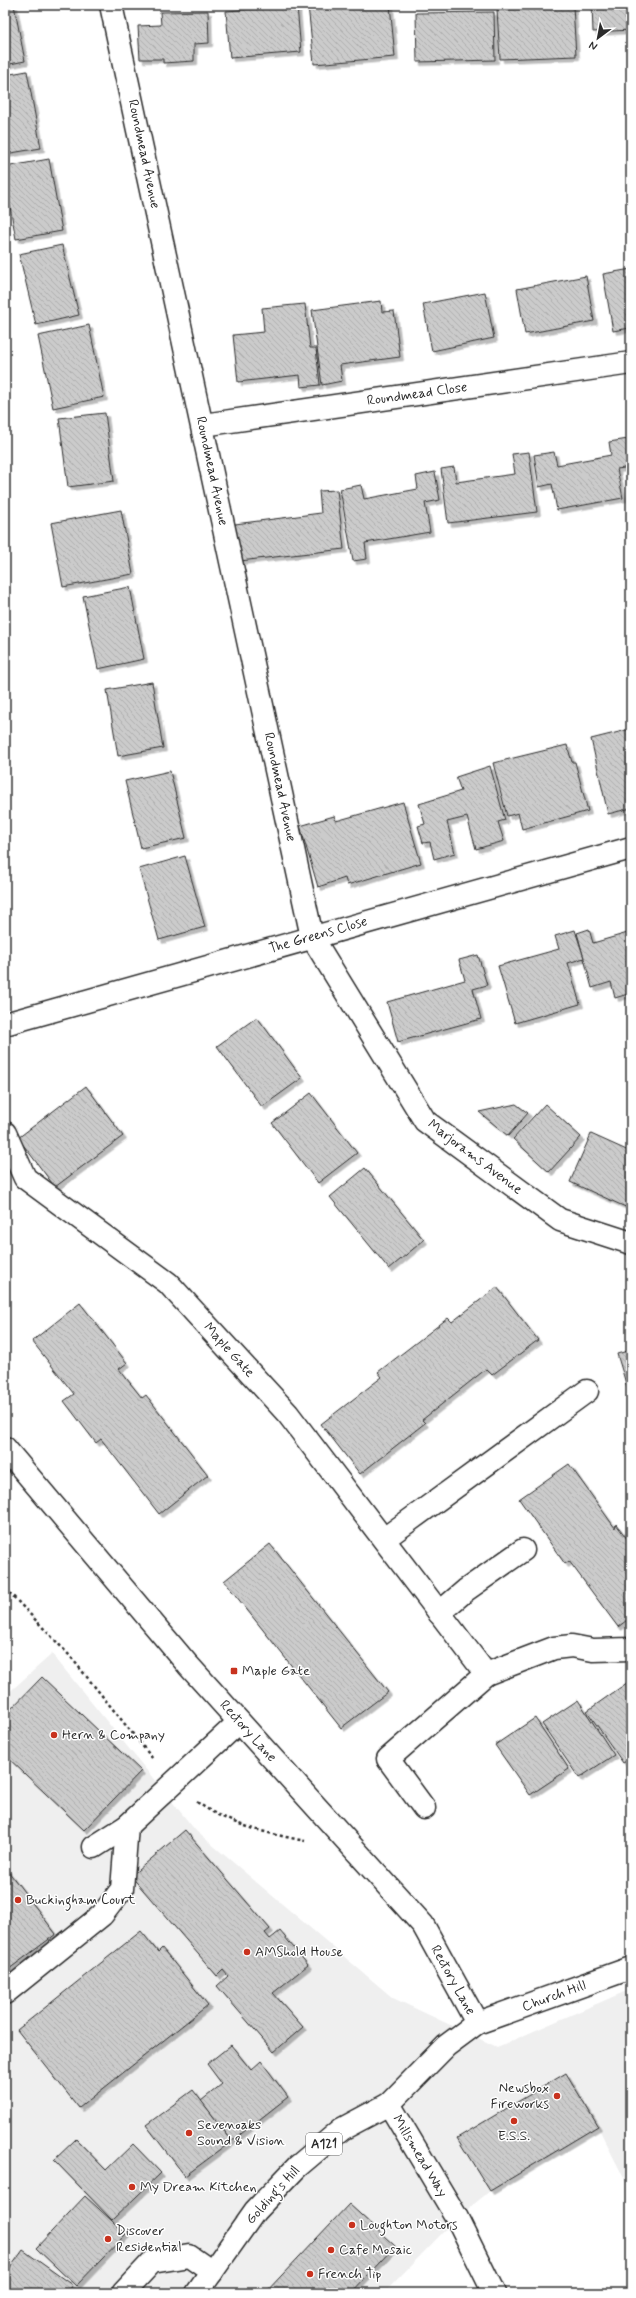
<svg xmlns="http://www.w3.org/2000/svg" width="636" height="2298" viewBox="0 0 636 2298" font-family="Mynerve,sans-serif">
<style>
.built{fill:#efefef}
.building{fill:url(#building-back-hatch);stroke:#2b2b2b;filter:url(#shadow)}
.lines{fill:none;stroke-linecap:round;stroke-linejoin:round}
.minor-casing{stroke:#2b2b2b;stroke-width:25}
.major-casing{stroke:#2b2b2b;stroke-width:25}
.path{stroke:#2b2b2b;stroke-width:2.5;stroke-dasharray:3 3;stroke-linecap:butt}
.minor{stroke:#fff;stroke-width:22}
.major{stroke:#fff;stroke-width:22}
.poi-dot{fill:#c8321e;stroke:#fff;stroke-width:1.5}
.labels{text-anchor:middle;dominant-baseline:central;stroke-width:3;stroke-linejoin:round;paint-order:stroke}
.shield{fill:#fff;stroke:#6b6b6b;stroke-width:1}
.shield-label{font-size:13px;font-weight:bold;fill:#2b2b2b}
.street-label{font-size:14px;fill:#2b2b2b;stroke:#fff}
.poi-label{font-size:14px;fill:#2b2b2b;stroke:#fff;text-anchor:start}
</style>
<defs>
<pattern id="building-back-hatch" width="6" height="6" patternUnits="userSpaceOnUse"><rect width="6" height="6" fill="#cbcbcb"/><path d="M-1 5l2 2M0 0l6 6M5-1l2 2" fill="none" stroke="#aeaeae"/></pattern>
<filter id="shadow"><feDropShadow dx="3.5" dy="3.5" stdDeviation="0" flood-color="#0004"/></filter>
</defs>
<rect width="100%" height="100%" fill="#fff"/>
<filter id="ink" filterUnits="userSpaceOnUse"><feTurbulence type="fractalNoise" baseFrequency=".025" numOctaves="2"/><feDisplacementMap in="SourceGraphic" scale="8" xChannelSelector="R" yChannelSelector="G"/><feConvolveMatrix kernelMatrix="1 2 1 2 8 2 1 2 1" color-interpolation-filters="sRGB"/></filter>
<g filter="url(#ink)">
<polygon class="built" points="52,1654 196,1831 393,1998 497,2047 631,1989 631,2192 598,2127 490,2191 457,2218 384,2293 5,2293 5,1696"/>
<g class="building">
<polygon points="5,5 14,5 25,61 5,65"/>
<polygon points="308,5 390,5 395,57 314,64"/>
<polygon points="592,5 631,5 631,30 593,32"/>
<polygon points="297,6 301,52 230,58 226,11"/>
<polygon points="573,6 576,56 500,59 497,10"/>
<polygon points="208,11 209,43 194,44 194,61 163,63 163,59 140,59 138,26 161,25 160,12"/>
<polygon points="494,12 495,60 417,62 416,13"/>
<polygon points="27,71 41,148 5,154 5,75"/>
<polygon points="49,159 62,231 16,239 5,180 5,167"/>
<polygon points="62,245 79,315 36,325 19,254"/>
<polygon points="631,269 631,313 628,314 630,328 613,331 603,274"/>
<polygon points="586,276 594,321 525,334 517,289"/>
<polygon points="485,292 494,338 432,351 423,304"/>
<polygon points="381,301 382,312 394,311 400,357 340,365 342,381 322,385 312,310"/>
<polygon points="305,304 310,348 316,348 320,385 301,387 300,375 238,382 233,335 264,332 262,308"/>
<polygon points="89,325 104,397 53,408 38,336"/>
<polygon points="105,413 114,481 68,487 59,418"/>
<polygon points="628,439 631,467 617,469 623,498 557,510 552,484 539,487 534,455 554,452 557,465 611,455 609,442"/>
<polygon points="529,452 537,512 448,523 441,469 454,467 456,482 515,474 512,454"/>
<polygon points="435,472 440,500 425,503 430,532 365,543 367,559 353,561 340,489 361,485 364,499 418,489 416,476"/>
<polygon points="337,490 344,549 240,561 235,524 321,513 319,491"/>
<polygon points="121,510 133,574 63,587 51,523"/>
<polygon points="130,587 144,659 98,669 83,596"/>
<polygon points="152,682 163,748 118,756 107,690"/>
<polygon points="631,729 631,808 608,814 591,739"/>
<polygon points="567,745 572,762 575,762 588,811 522,829 518,813 507,816 493,763"/>
<polygon points="490,766 505,820 498,822 504,841 476,849 467,817 447,822 455,853 434,859 430,842 423,843 418,826 425,824 419,804 461,791 456,777"/>
<polygon points="170,771 186,838 141,848 125,781"/>
<polygon points="403,802 421,863 347,885 345,878 318,887 300,826 334,816 336,821"/>
<polygon points="185,856 205,927 159,940 139,869"/>
<polygon points="589,929 593,943 631,932 631,993 615,998 611,982 592,988 577,933"/>
<polygon points="575,930 584,958 568,963 580,1004 515,1023 498,966 559,949 555,936"/>
<polygon points="478,955 487,985 473,989 481,1019 398,1042 387,1002 465,980 459,960"/>
<polygon points="257,1017 302,1078 262,1107 217,1046"/>
<polygon points="86,1086 123,1136 55,1187 18,1138"/>
<polygon points="311,1093 357,1153 318,1183 272,1123"/>
<polygon points="516,1104 528,1113 508,1136 479,1112"/>
<polygon points="545,1104 581,1137 549,1172 513,1139"/>
<polygon points="591,1134 631,1152 630,1209 570,1182"/>
<polygon points="365,1168 424,1240 389,1269 330,1197"/>
<polygon points="497,1287 538,1340 492,1375 486,1369 422,1420 425,1423 360,1474 321,1424 382,1377 378,1372 448,1318 452,1322"/>
<polygon points="80,1303 127,1363 119,1369 142,1398 146,1395 208,1475 159,1514 101,1439 96,1443 64,1401 74,1394 32,1341"/>
<polygon points="631,1350 631,1400 617,1354"/>
<polygon points="569,1464 615,1528 616,1524 631,1544 631,1617 618,1627 569,1561 565,1564 519,1499"/>
<polygon points="270,1544 388,1692 341,1728 224,1581"/>
<polygon points="42,1677 141,1771 84,1830 5,1755 5,1715"/>
<polygon points="631,1680 631,1758 623,1763 587,1711"/>
<polygon points="578,1700 614,1755 579,1778 542,1724"/>
<polygon points="535,1718 569,1769 530,1795 495,1745"/>
<polygon points="185,1830 270,1929 265,1933 270,1939 280,1931 308,1965 273,1993 303,2027 274,2052 217,1986 228,1976 223,1970 217,1976 131,1876"/>
<polygon points="5,1867 56,1934 5,1972"/>
<polygon points="141,1931 158,1952 162,1948 208,2005 79,2108 17,2030"/>
<polygon points="231,2045 251,2070 261,2061 288,2097 232,2141 201,2101 222,2084 207,2064"/>
<polygon points="566,2073 598,2126 490,2191 457,2138"/>
<polygon points="193,2090 232,2141 185,2176 146,2125"/>
<polygon points="76,2139 106,2170 133,2144 161,2173 112,2220 54,2160"/>
<polygon points="85,2196 126,2234 76,2286 36,2248"/>
<polygon points="349,2204 395,2246 351,2293 265,2293"/>
<polygon points="23,2250 72,2285 66,2293 5,2293 5,2275"/>
</g>
<g class="lines">
<defs>
<g id="minor">
<polyline points="111,5 312,937 425,1121 560,1220 631,1243"/>
<polyline points="203,425 631,363"/>
<polyline points="5,1024 631,848"/>
<polyline points="5,1133 25,1178 168,1283 288,1414 486,1674"/>
<polyline points="384,1539 587,1391"/>
<polyline points="439,1613 466,1590 523,1550"/>
<polyline points="424,1808 388,1759 486,1674 554,1648 572,1646 593,1650 631,1649"/>
<polyline points="94,1847 127,1826 239,1722"/>
<polyline points="5,1993 102,1915 122,1889 127,1826"/>
<polyline points="389,2104 457,2218 494,2293"/>
<polyline points="123,2293 152,2262 189,2256 212,2272"/>
</g>
<g id="major">
<polyline points="5,1448 188,1665 423,1925 477,2023"/>
<polyline points="197,2293 255,2211 297,2167 342,2129 389,2104 446,2046 477,2023 631,1968"/>
</g>
</defs>
<use href="#minor" class="minor-casing"/>
<use href="#major" class="major-casing"/>
<g class="path">
<polyline points="5,1588 70,1656 153,1759"/>
<path d="M197 1802C228 1825 267 1833 305 1841"/>
</g>
<use href="#minor" class="minor"/>
<use href="#major" class="major"/>
</g>
</g>
<g class="poi-dot">
<rect x="230" y="1667" width="8" height="8" rx="2"/>
<circle cx="54" cy="1735" r="4"/>
<circle cx="18" cy="1900" r="4"/>
<circle cx="247" cy="1952" r="4"/>
<circle cx="557" cy="2096" r="4"/>
<circle cx="514" cy="2121" r="4"/>
<circle cx="189" cy="2133" r="4"/>
<circle cx="132" cy="2187" r="4"/>
<circle cx="352" cy="2225" r="4"/>
<circle cx="108" cy="2239" r="4"/>
<circle cx="331" cy="2250" r="4"/>
<circle cx="310" cy="2274" r="4"/>
</g>
<g class="labels">
<rect class="shield" x="306" y="2133" width="36" height="22" rx="3"/>
<g class="shield-label">
<text x="324" y="2144">A121</text>
</g>
<g class="street-label">
<text transform="translate(144 154) rotate(78)">Roundmead Avenue</text>
<text transform="translate(417 394) rotate(-8)">Roundmead Close</text>
<text transform="translate(212 471) rotate(78)">Roundmead Avenue</text>
<text transform="translate(280 787) rotate(78)">Roundmead Avenue</text>
<text transform="translate(318 935) rotate(-16)">The Greens Close</text>
<text transform="translate(475 1157) rotate(37)">Marjorams Avenue</text>
<text transform="translate(229 1350) rotate(48)">Maple Gate</text>
<text transform="translate(248 1731) rotate(48)">Rectory Lane</text>
<text transform="translate(453 1980) rotate(61)">Rectory Lane</text>
<text transform="translate(554 1996) rotate(-20)">Church Hill</text>
<text transform="translate(420 2156) rotate(59)">Millsmead Way</text>
<text transform="translate(273 2195) rotate(-48)">Golding's Hill</text>
</g>
<g class="poi-label">
<text x="242" y="1671">Maple Gate</text>
<text x="62" y="1735">Hern &amp; Company</text>
<text x="26" y="1900">Buckingham Court</text>
<text x="255" y="1952">AMShold House</text>
<text x="549" y="2088" text-anchor="end">Newsbox<tspan x="549" dy="16">Fireworks</tspan></text>
<text x="197" y="2125">Sevenoaks<tspan x="197" dy="16">Sound &amp; Vision</tspan></text>
<text x="514" y="2136" text-anchor="middle">E.S.S.</text>
<text x="140" y="2187">My Dream Kitchen</text>
<text x="360" y="2225">Loughton Motors</text>
<text x="116" y="2231">Discover<tspan x="116" dy="16">Residential</tspan></text>
<text x="339" y="2250">Cafe Mosaic</text>
<text x="318" y="2274">French Tip</text>
</g>
</g>
<rect width="636" height="2298" fill="none" stroke="#fff" stroke-width="20"/>
<rect x="10" y="10" width="616" height="2278" fill="none" stroke="#2b2b2b" stroke-width="1.5" filter="url(#ink)"/>
<g transform="translate(598 38) rotate(212)" stroke="#ffffff" stroke-width="3" paint-order="stroke">
<path d="M0-3L7 15L0 10L-7 15Z" fill="#2b2b2b"/>
<text y="-6" font-size="11" font-weight="bold" text-anchor="middle" fill="#2b2b2b">N</text>
</g>
</svg>
